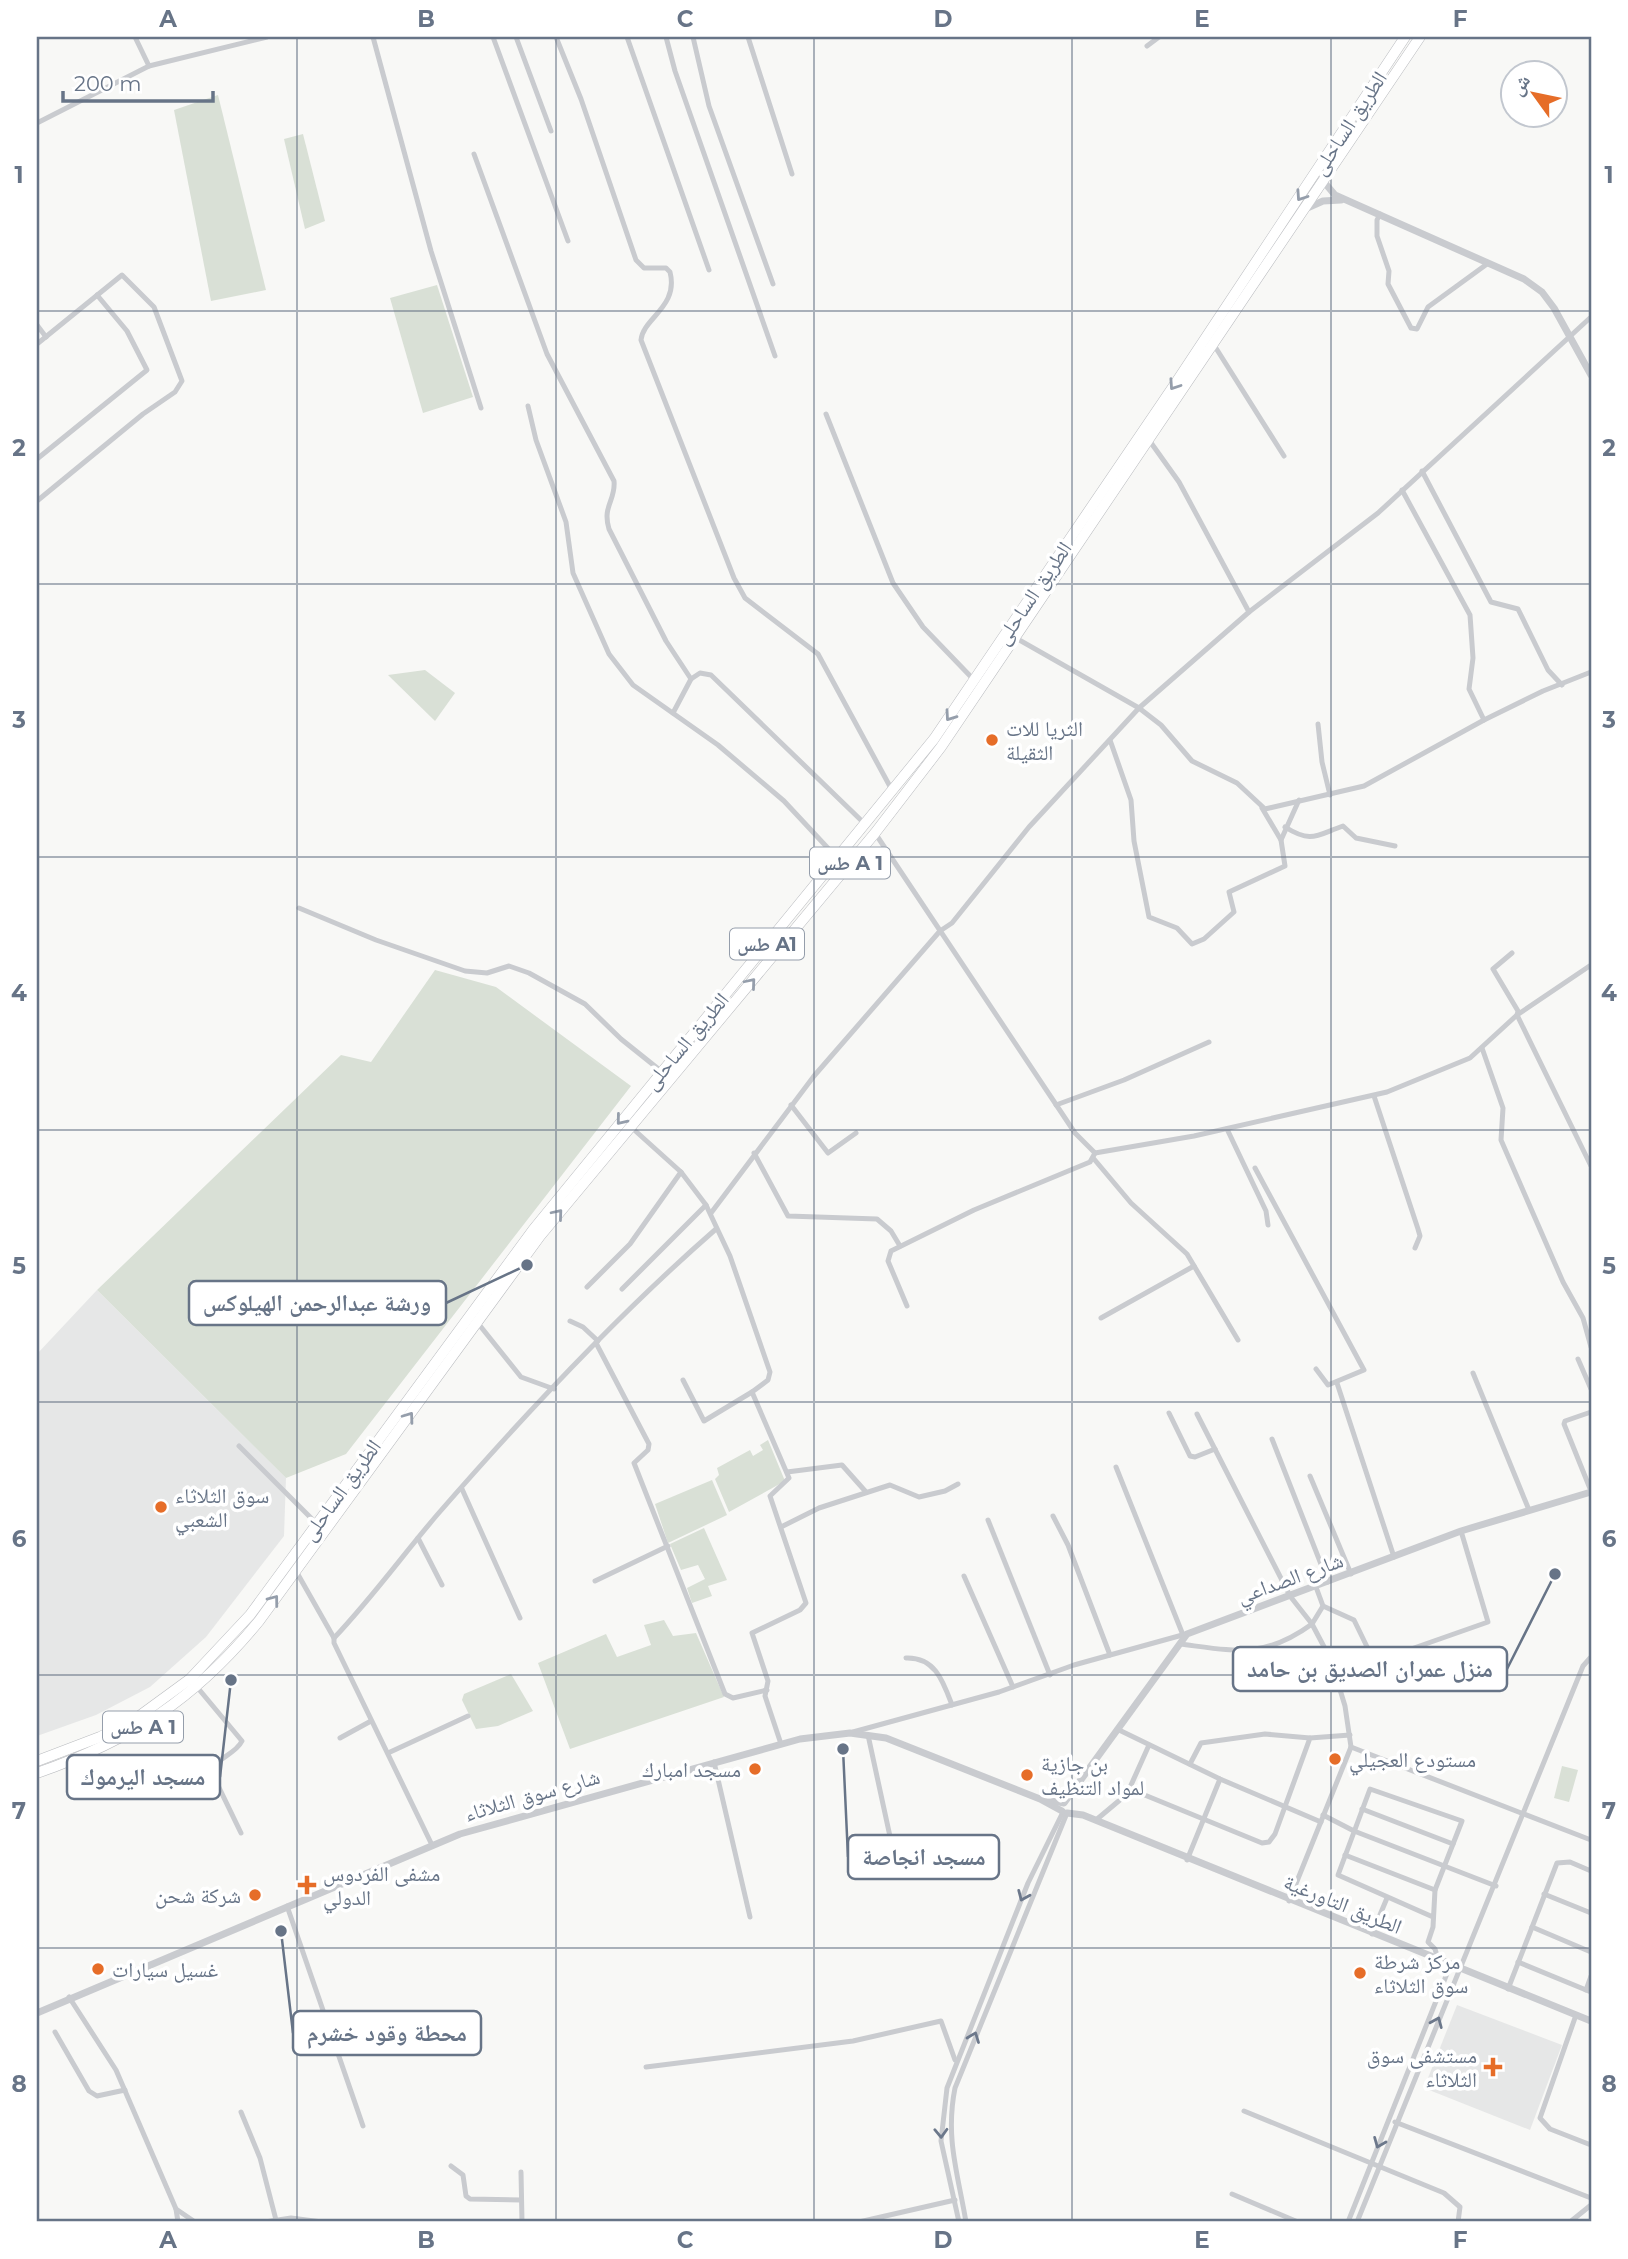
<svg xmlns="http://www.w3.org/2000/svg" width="1628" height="2259" viewBox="0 0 1628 2259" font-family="Montserrat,'Noto Naskh Arabic',sans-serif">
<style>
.built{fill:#e6e7e7}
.green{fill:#d9e0d6}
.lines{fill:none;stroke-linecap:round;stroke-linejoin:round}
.trunk-casing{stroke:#b9bbbf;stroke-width:11}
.minor{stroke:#c9cbcf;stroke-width:5}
.tertiary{stroke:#c9cbcf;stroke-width:7}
.trunk{stroke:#fff;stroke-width:10}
.oneway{stroke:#959eab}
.oneway2{stroke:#6c788b}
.grid{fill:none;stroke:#677487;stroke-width:2;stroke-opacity:0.55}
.poi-dot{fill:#e66d28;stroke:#fff;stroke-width:2.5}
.labels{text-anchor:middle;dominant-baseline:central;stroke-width:7;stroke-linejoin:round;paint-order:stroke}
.shield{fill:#fff;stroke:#959eab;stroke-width:2}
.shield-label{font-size:19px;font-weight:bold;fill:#677487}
.street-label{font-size:21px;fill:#677487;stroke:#fff}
.poi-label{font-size:21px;fill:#677487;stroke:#fff;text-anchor:start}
.leader{fill:none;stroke:#677487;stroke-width:2.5}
.callout-dot{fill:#677487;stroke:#fff;stroke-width:2.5}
.callout{fill:#fff;stroke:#677487;stroke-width:2.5}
.callout-label{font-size:23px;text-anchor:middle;font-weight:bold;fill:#677487}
.neatline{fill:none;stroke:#677487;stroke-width:2.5}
.grid-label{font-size:23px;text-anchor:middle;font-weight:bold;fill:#677487}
</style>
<rect width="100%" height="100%" fill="#f8f8f6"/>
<g class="built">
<polygon points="97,1290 286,1478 284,1536 206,1637 150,1687 96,1715 37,1736 37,1354"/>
<polygon points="1457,2005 1562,2045 1530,2130 1424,2088"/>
</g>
<g class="green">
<polygon points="218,95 266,290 211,301 174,110"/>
<polygon points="303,134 325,221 305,229 284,139"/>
<polygon points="437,285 473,397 423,413 390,298"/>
<polygon points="425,670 455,693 435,721 388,675"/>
<polygon points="435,970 496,987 631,1086 346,1454 286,1478 97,1290 341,1055 371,1062"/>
<polygon points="768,1440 785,1481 729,1512 715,1479 719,1475 717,1468 750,1450 753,1456 763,1450 760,1445"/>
<polygon points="712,1480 727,1515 668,1543 655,1504"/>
<polygon points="704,1528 727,1580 708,1586 712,1596 692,1603 687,1588 705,1579 698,1565 681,1570 670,1544"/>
<polygon points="664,1620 673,1636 696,1633 724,1697 570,1749 538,1663 606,1634 617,1657 651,1645 644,1625"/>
<polygon points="511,1674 533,1711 498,1726 476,1729 462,1700 464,1694"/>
<polygon points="1562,1766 1578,1770 1569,1802 1554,1798"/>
</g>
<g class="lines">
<defs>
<g id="trunk">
<polyline points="37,1761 100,1737 138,1717 190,1679 250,1615 533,1230 934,739 1175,384 1405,37"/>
<path d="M37 1773C132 1740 195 1699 259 1621L540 1236 875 833 941 747 1420 37"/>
</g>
</defs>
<use href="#trunk" class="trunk-casing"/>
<g class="minor">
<polyline points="135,37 149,66"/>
<polyline points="373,37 431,251 481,408"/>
<polyline points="493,37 568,241"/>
<polyline points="516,37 551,131"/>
<path d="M556 37 581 99 636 260 644 268H666L670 272C679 307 643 318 641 340L734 578 745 598 818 654 893 792"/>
<polyline points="627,37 709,270"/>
<polyline points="666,37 675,71 775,356"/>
<polyline points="693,37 709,106 773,284"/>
<polyline points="748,37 792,174"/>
<polyline points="1147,46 1159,37"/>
<polyline points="37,123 149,66 267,37"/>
<path d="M474 154 547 354 614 481C616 500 602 506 609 529L666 641 691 679 673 713"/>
<polyline points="1380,214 1377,220 1377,236 1389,271 1388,284 1411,328 1417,329 1428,307 1487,264"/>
<polyline points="37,325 46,337"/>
<polyline points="37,344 122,275 154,307 182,381 175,392 143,414 37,501"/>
<polyline points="1214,345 1284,456"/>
<polyline points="528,406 536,440 566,522 573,573 609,654 633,685 718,745 784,801 838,859"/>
<polyline points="826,414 893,583 923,627 975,681"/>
<polyline points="1149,440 1179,482 1249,612"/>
<polyline points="37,459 147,370 127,331 97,295"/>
<polyline points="1422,471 1491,602 1518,609 1548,670 1562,685"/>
<polyline points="1402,490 1470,615 1473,658 1469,689 1484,720"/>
<polyline points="1014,637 1139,708 1161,725 1192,761 1237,783 1265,809 1364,786 1484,720 1543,691 1591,672"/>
<polyline points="691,679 700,673 711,675 866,825"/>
<polyline points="1318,724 1322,762 1330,795"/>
<polyline points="1110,740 1131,800 1134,841 1149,917 1177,928 1192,944 1204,939 1234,912 1229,892 1285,866 1281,840 1299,800"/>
<polyline points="1262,808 1281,840"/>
<path d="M1285 827C1312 844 1317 835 1343 826L1356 838 1395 846"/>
<polyline points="875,833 1075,1133 1095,1153 1194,1136 1387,1092 1470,1058 1517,1015 1591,965"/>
<polyline points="299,908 376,940 465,971 487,973 509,966 529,973 585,1004 621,1039 661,1071"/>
<polyline points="1512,953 1493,969 1518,1011 1517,1015 1591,1166"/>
<polyline points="1482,1048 1503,1108 1501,1140 1563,1282 1583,1318 1591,1347"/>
<polyline points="1374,1096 1418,1229 1420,1236 1415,1248"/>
<polyline points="791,1105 828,1153 856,1133"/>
<polyline points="1056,1105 1124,1080 1209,1042"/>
<polyline points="631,1127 681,1172 706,1205 730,1256 770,1372 768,1380 752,1392 789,1478 770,1496 806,1603 800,1610 752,1633 768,1681 765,1696 781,1744"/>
<polyline points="1227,1129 1266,1211 1268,1225"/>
<polyline points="754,1153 788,1216 877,1219 891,1231 900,1246"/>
<polyline points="1094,1159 1131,1203 1187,1254 1238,1340"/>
<polyline points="1255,1168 1364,1370 1328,1385 1316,1369"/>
<polyline points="711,1213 814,1076 940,931 952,923 1029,827 1139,708 1249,612 1378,513 1591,317"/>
<polyline points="587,1287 630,1244 681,1172"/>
<polyline points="622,1289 706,1205"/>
<polyline points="907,1306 888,1261 891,1251 974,1210 1090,1162 1095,1153"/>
<polyline points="1101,1318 1194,1266"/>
<polyline points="570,1321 583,1327 598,1341"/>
<polyline points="477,1322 521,1377 554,1389"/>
<polyline points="596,1343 649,1444 648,1450 634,1463 725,1694 733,1698 767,1690"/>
<polyline points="1578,1359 1591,1389"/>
<polyline points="1473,1373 1529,1510"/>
<polyline points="683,1380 704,1421 752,1392"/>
<polyline points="1337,1383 1394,1557"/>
<polyline points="1591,1412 1565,1421 1564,1424 1591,1491"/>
<polyline points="1169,1413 1190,1456 1195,1457 1215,1449"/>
<polyline points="1272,1439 1328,1582"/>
<polyline points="239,1446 316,1523"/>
<polyline points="1116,1467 1183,1635"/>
<polyline points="787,1472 842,1465 866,1492"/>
<polyline points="1310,1476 1351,1574"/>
<polyline points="462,1489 520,1618"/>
<polyline points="1053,1516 1068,1545 1110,1655"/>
<polyline points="988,1520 1050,1675"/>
<polyline points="781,1527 819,1508 890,1485 919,1497 945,1491 958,1484"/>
<polyline points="418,1538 442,1585"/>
<polyline points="296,1571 334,1638"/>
<polyline points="964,1576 1013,1687"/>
<polyline points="595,1581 668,1546"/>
<polyline points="1323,1606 1354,1620 1372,1657 1377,1661 1488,1622 1461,1531"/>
<path d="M1180 1644C1235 1651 1264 1659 1312 1624L1290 1596 1197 1414"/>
<path d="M906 1658C935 1657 943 1681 952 1705"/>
<polyline points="1333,1667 1370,1654"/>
<path d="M197 1687 242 1741C235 1755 217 1757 211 1771L241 1833"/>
<polyline points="1117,1729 1220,1779 1321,1822"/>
<polyline points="853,1732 999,1692 1074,1665 1186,1634"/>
<polyline points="868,1735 891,1841 898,1859"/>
<polyline points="340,1738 371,1721"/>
<polyline points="1351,1747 1591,1840"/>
<polyline points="388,1753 468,1716"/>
<polyline points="714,1762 750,1917"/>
<polyline points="1190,1764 1201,1743 1265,1734 1310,1738"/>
<polyline points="1130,1789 1262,1843 1269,1842 1275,1834 1310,1738 1350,1735"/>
<polyline points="1362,1809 1453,1844"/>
<polyline points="1323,1815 1354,1831 1496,1886"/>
<polyline points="1096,1820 1127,1794 1149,1745"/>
<path d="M432 1845 334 1643V1638C371 1599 402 1556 437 1515 524 1415 616 1316 716 1229"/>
<polyline points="1345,1855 1435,1890"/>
<polyline points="1187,1860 1220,1779"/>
<polyline points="1544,1894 1591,1913"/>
<polyline points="1289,1901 1351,1747 1345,1706 1331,1660 1312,1624 1323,1606 1316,1587"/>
<polyline points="287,1906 363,2126"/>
<polyline points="1433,1917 1338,1875 1370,1789 1462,1821 1435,1890 1433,1927 1428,1942 1435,1949 1438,1959"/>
<polyline points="1532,1927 1591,1952"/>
<polyline points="1372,1934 1387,1898"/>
<polyline points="1518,1962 1591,1992"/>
<polyline points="1508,1989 1557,1863 1570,1862 1591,1871"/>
<polyline points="1586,1990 1591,1976"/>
<polyline points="69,1997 116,2070 176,2209 195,2222"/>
<polyline points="1576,2015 1540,2118 1550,2129 1591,2145"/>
<polyline points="55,2032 89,2091 97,2096 125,2090"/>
<polyline points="646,2067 853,2041 941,2021 955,2060"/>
<polyline points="1244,2111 1444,2193 1460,2207 1458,2222"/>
<polyline points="241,2112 260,2158 276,2220"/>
<polyline points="1395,2122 1591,2198"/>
<polyline points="451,2166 463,2175 466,2196 470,2199 521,2200"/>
<polyline points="521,2172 522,2222"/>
<polyline points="1232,2194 1298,2222"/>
<polyline points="176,2209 178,2222"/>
<polyline points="265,2222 291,2218 322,2222"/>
<polyline points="859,2222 955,2200"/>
<polyline points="959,2222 941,2141 947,2088 1028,1883 1063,1812"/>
<path d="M966 2222C958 2174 945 2138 955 2088L1067 1813"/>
<polyline points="1348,2222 1450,1966"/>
<polyline points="1357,2222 1583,1666 1591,1657"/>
<polyline points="1570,2222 1591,2205"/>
</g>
<g class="tertiary">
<polyline points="1324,182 1335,195 1524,279 1542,292 1554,308 1591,375"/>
<polyline points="1305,209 1323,201 1341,200"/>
<polyline points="1044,1799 1064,1803 1187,1634 1461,1531 1591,1492"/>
<polyline points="1067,1813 1083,1815 1591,2021"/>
<polyline points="37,2013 460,1834 800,1739 850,1733 886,1738 1040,1799 1062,1811"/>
</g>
<use href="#trunk" class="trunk"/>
</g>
<defs><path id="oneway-chevron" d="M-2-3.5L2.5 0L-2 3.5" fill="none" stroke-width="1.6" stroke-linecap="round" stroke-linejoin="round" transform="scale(1.75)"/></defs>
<g class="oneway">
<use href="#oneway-chevron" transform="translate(1301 196) rotate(124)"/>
<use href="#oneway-chevron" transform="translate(1174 385) rotate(124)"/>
<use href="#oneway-chevron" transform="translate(950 716) rotate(125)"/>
<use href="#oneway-chevron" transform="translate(751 983) rotate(-50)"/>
<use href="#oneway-chevron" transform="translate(621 1120) rotate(129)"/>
<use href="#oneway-chevron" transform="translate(558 1214) rotate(-50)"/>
<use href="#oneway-chevron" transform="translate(409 1417) rotate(-54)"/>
<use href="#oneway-chevron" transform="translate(274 1600) rotate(-53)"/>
</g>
<g class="oneway2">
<use href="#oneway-chevron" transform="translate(1023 1896) rotate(113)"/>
<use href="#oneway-chevron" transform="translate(1437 2022) rotate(-67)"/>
<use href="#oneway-chevron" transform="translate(974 2037) rotate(-69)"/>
<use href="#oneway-chevron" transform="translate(941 2133) rotate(88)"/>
<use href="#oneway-chevron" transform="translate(1379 2143) rotate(112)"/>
</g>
<path class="grid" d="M297 37V2222M556 37V2222M814 37V2222M1072 37V2222M1331 37V2222M37 311H1591M37 584H1591M37 857H1591M37 1130H1591M37 1402H1591M37 1675H1591M37 1948H1591"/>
<g class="poi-dot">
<circle cx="992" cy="740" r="7"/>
<circle cx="161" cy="1507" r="7"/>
<circle cx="1335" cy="1759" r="7"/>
<circle cx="755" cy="1769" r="7"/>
<circle cx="1027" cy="1775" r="7"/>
<path d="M303.5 1874.5h7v7h7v7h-7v7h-7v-7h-7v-7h7z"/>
<circle cx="255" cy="1895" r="7"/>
<circle cx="98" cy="1969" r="7"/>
<circle cx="1360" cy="1973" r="7"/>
<path d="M1489.5 2056.5h7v7h7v7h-7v7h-7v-7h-7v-7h7z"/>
</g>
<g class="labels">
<g class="shield">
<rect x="810" y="847.5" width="80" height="31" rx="5"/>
<rect x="730" y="928.5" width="74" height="31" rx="5"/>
<rect x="103" y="1711.5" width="80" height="31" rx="5"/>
</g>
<g class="shield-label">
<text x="850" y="863">طس A 1</text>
<text x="767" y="944">طس A1</text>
<text x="143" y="1727">طس A 1</text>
</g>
<g class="street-label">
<text transform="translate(1349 123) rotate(-57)">الطريق الساحلى</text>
<text transform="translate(1033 593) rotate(-56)">الطريق الساحلى</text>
<text transform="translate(686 1041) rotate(-50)">الطريق الساحلى</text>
<text transform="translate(341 1490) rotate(-54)">الطريق الساحلى</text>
<text transform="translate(1290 1578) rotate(-20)">شارع الصداعي</text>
<text transform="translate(532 1795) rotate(-16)">شارع سوق الثلاثاء</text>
<text transform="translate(1343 1904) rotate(22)">الطريق التاورغية</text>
</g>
<g class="poi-label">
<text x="1006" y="728">الثريا للات<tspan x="1006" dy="24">الثقيلة</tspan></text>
<text x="175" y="1495">سوق الثلاثاء<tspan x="175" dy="24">الشعبي</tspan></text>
<text x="1349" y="1759">مستودع العجيلي</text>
<text x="1041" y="1763">بن جازية<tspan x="1041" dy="24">لمواد التنظيف</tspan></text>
<text x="741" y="1769" text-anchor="end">مسجد امبارك</text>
<text x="323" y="1873">مشفى الفردوس<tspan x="323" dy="24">الدولي</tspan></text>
<text x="241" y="1895" text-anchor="end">شركة شحن</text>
<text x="1374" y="1961">مركز شرطة<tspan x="1374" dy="24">سوق الثلاثاء</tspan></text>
<text x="112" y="1969">غسيل سيارات</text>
<text x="1477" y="2055" text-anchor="end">مستشفى سوق<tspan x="1477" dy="24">الثلاثاء</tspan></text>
</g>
</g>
<path class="leader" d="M527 1265L446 1303M1555 1574L1507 1669M231 1680L220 1777M843 1749L848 1857M281 1931L293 2033"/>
<g class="callout-dot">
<circle cx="527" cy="1265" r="7"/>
<circle cx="1555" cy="1574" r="7"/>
<circle cx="231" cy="1680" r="7"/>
<circle cx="843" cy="1749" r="7"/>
<circle cx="281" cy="1931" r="7"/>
</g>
<g class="callout">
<rect x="189" y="1281" width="257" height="44" rx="7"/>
<rect x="1233" y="1647" width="274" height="44" rx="7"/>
<rect x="67" y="1755" width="153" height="44" rx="7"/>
<rect x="848" y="1835" width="151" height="44" rx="7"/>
<rect x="293" y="2011" width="188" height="44" rx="7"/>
</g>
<g class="callout-label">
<text x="317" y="1311">ورشة عبدالرحمن الهيلوكس</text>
<text x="1370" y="1677">منزل عمران الصديق بن حامد</text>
<text x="143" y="1785">مسجد اليرموك</text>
<text x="924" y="1865">مسجد انجاصة</text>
<text x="387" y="2041">محطة وقود خشرم</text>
</g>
<rect width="1628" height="2259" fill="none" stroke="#ffffff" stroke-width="77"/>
<g transform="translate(1534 94) rotate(303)"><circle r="33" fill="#ffffff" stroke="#c2c7cf" stroke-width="2"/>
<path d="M0-5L12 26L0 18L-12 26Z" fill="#e66d28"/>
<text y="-10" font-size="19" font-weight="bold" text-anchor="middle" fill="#677487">ش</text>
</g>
<path d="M63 91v10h150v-10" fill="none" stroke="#677487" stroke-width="3.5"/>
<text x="74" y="91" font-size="21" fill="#677487" stroke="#ffffff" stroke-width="5" paint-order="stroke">200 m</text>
<rect x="38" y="38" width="1552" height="2182" class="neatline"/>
<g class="grid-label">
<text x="168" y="27">A</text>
<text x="426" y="27">B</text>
<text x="685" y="27">C</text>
<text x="943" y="27">D</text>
<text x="1202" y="27">E</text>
<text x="1460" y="27">F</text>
<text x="19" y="183">1</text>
<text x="1609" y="183">1</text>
<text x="19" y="456">2</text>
<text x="1609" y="456">2</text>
<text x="19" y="728">3</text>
<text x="1609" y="728">3</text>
<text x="19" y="1001">4</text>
<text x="1609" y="1001">4</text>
<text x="19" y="1274">5</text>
<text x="1609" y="1274">5</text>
<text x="19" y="1547">6</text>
<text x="1609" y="1547">6</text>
<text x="19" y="1819">7</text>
<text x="1609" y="1819">7</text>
<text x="19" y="2092">8</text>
<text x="1609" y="2092">8</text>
<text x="168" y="2248">A</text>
<text x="426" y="2248">B</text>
<text x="685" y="2248">C</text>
<text x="943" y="2248">D</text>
<text x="1202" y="2248">E</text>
<text x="1460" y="2248">F</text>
</g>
</svg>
